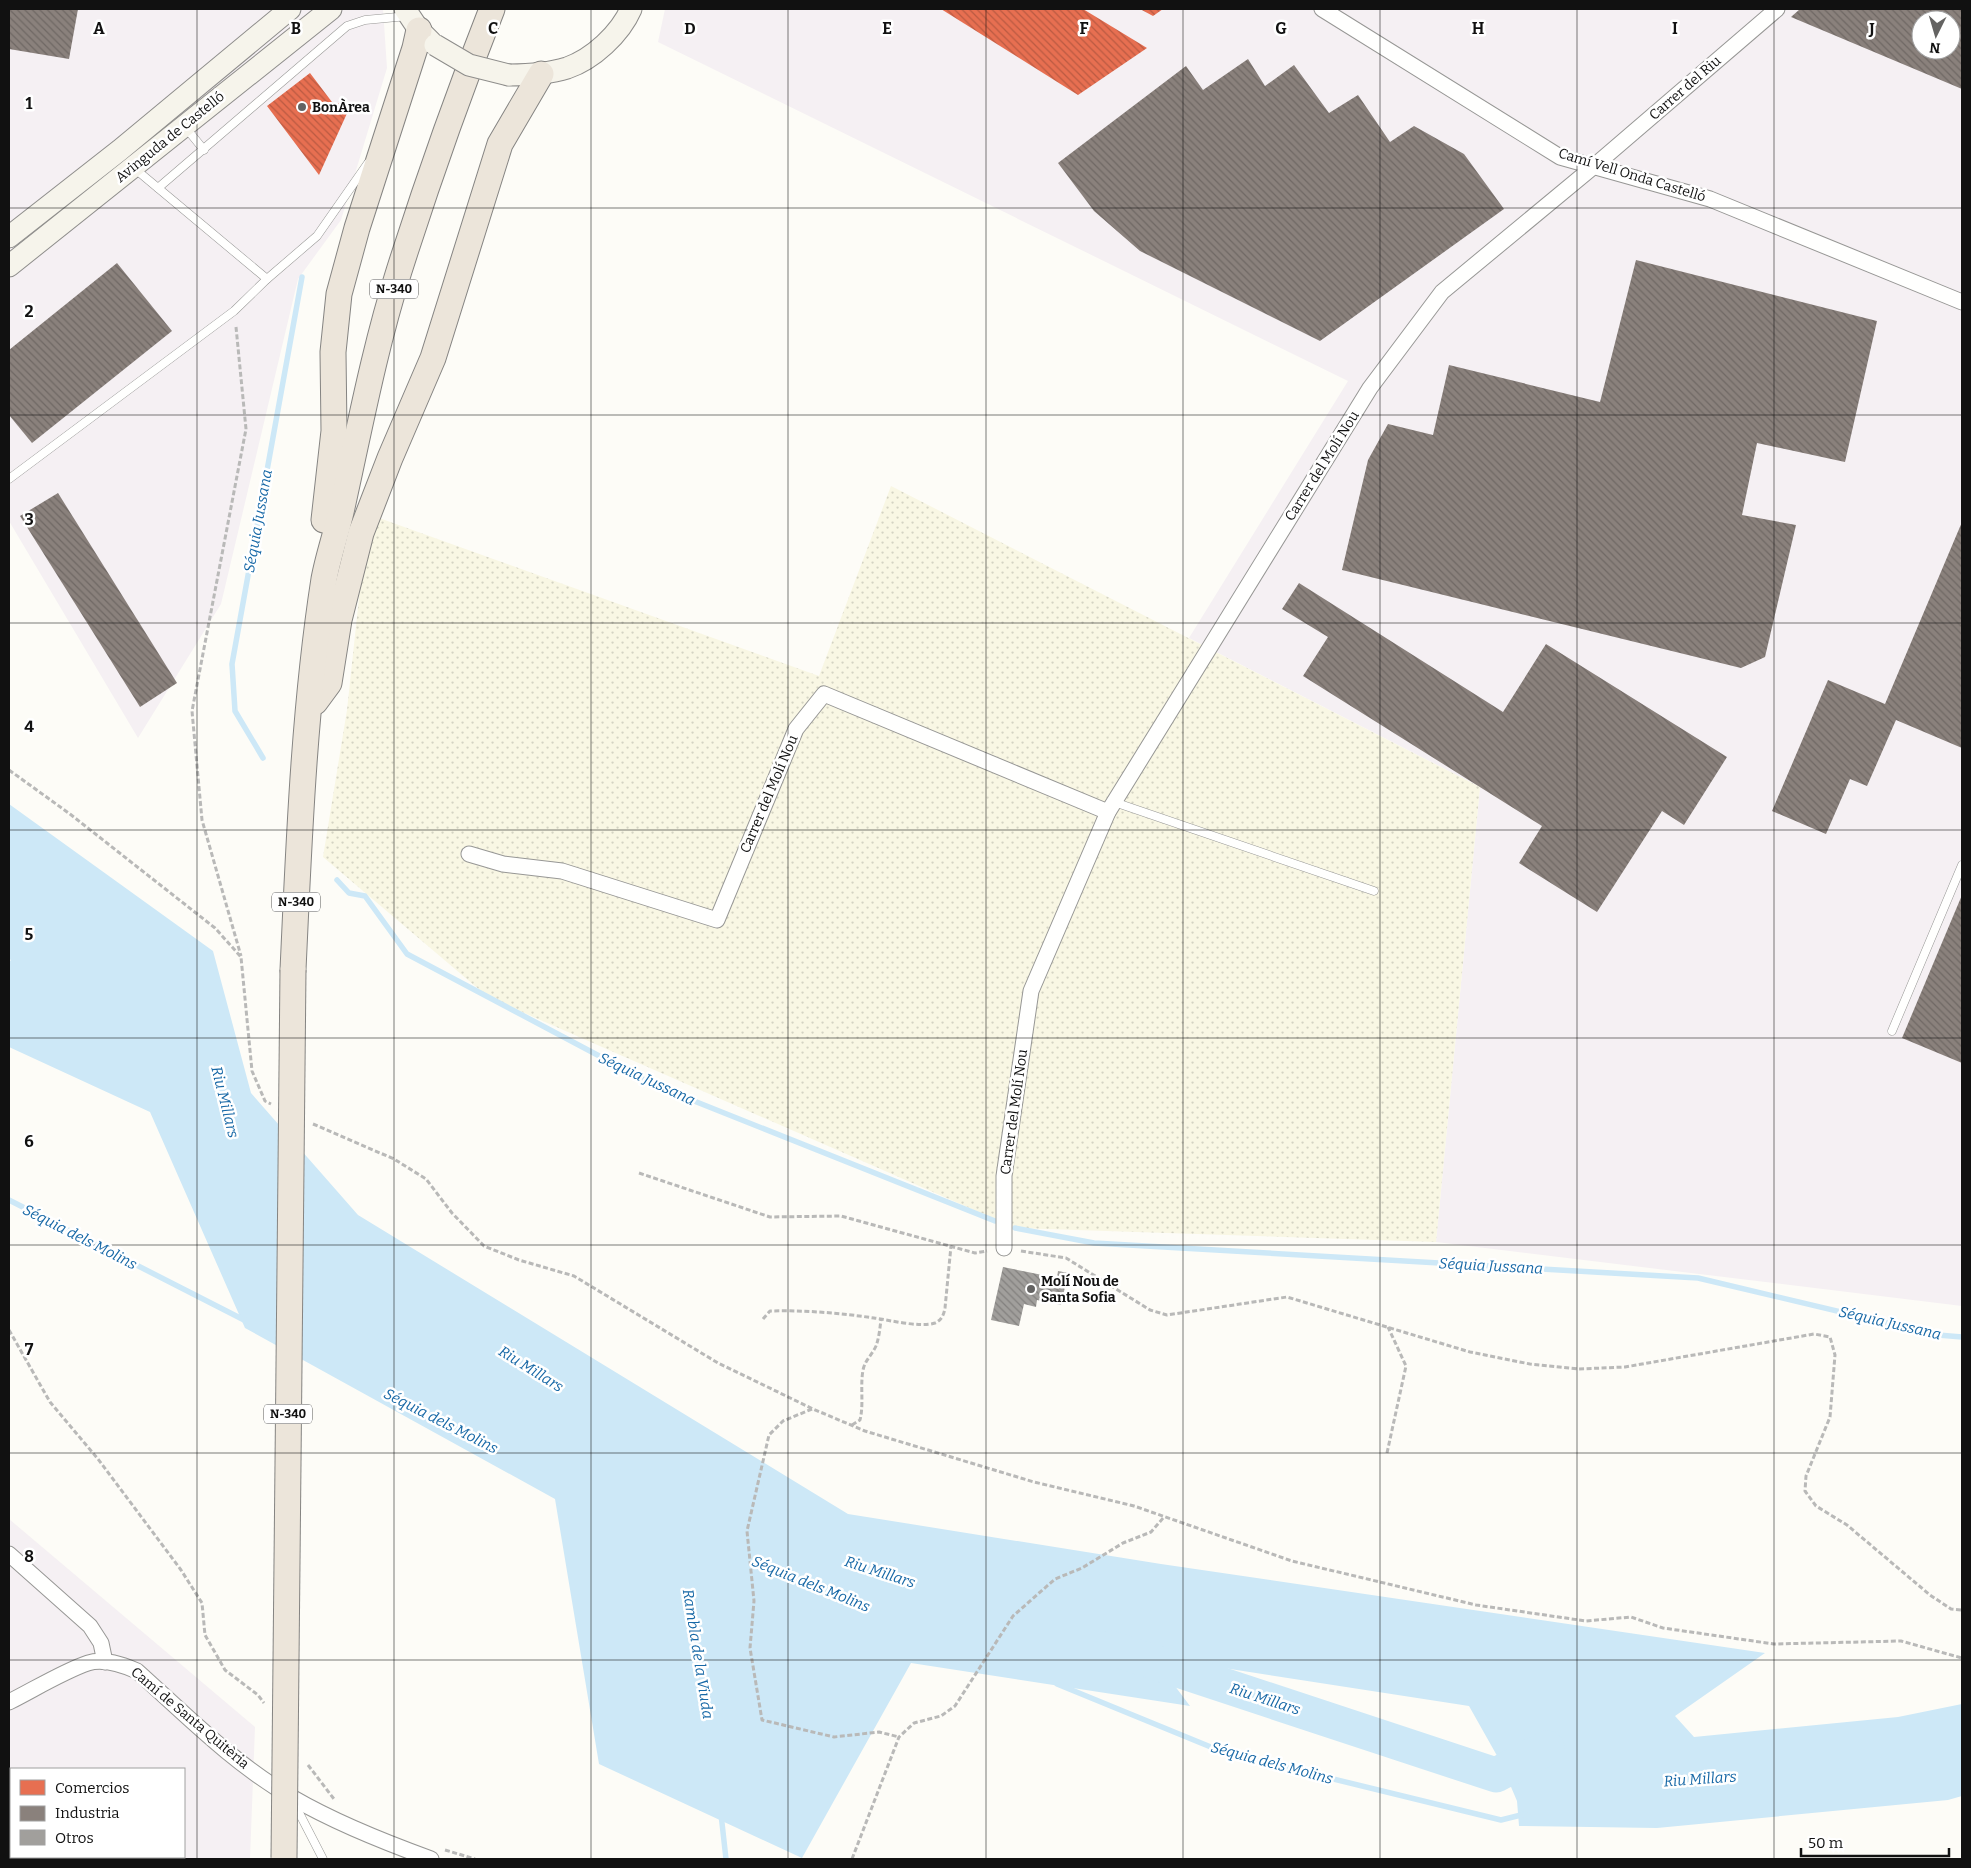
<svg xmlns="http://www.w3.org/2000/svg" width="1971" height="1868" viewBox="0 0 1971 1868" font-family="Bitter,serif">
<style>
.industrial{fill:#f5f0f3;fill-rule:evenodd}
.farmland{fill:url(#farmland-dots)}
.water{fill:#cde8f7}
.shops{fill:url(#shops-back-hatch)}
.industry{fill:url(#industry-back-hatch);fill-rule:evenodd}
.lines{fill:none;stroke-linecap:round;stroke-linejoin:round}
.stream{stroke:#cde8f7;stroke-width:5.5}
.river{stroke:#cde8f7;stroke-width:35}
.building{fill:url(#building-back-hatch)}
.service-casing{stroke:#979795;stroke-width:9}
.minor-casing{stroke:#979795;stroke-width:17}
.secondary-casing{stroke:#8e8d8b;stroke-width:23}
.trunk-casing{stroke:#858482;stroke-width:27}
.path{stroke:#b9b9b8;stroke-width:3;stroke-dasharray:5 2.5;stroke-linecap:butt}
.service{stroke:#fffffe;stroke-width:8}
.minor{stroke:#fffffe;stroke-width:15}
.secondary{stroke:#f6f4eb;stroke-width:21}
.trunk{stroke:#ece5da;stroke-width:25}
.secondary-bridge-casing{stroke:#8e8d8b;stroke-width:23;stroke-linecap:butt}
.trunk-bridge-casing{stroke:#858482;stroke-width:27;stroke-linecap:butt}
.secondary-bridge{stroke:#f6f4eb;stroke-width:21}
.trunk-bridge{stroke:#ece5da;stroke-width:25}
.grid{fill:none;stroke:#111;stroke-width:1;stroke-opacity:0.55}
.poi-dot{fill:#646362;stroke:#fff;stroke-width:2}
.labels{text-anchor:middle;dominant-baseline:central;stroke-width:5;stroke-linejoin:round;paint-order:stroke}
.shield{fill:#fff;stroke:#585858;stroke-width:1}
.shield-label{font-size:12px;font-weight:bold;fill:#111}
.street-label{font-size:14px;fill:#111;stroke:#fff}
.poi-label{font-size:14px;font-weight:bold;fill:#111;stroke:#fff;text-anchor:start}
.water-label{font-size:15px;font-style:italic;fill:#1768a6;stroke:#fff}
.grid-label{font-size:16px;text-anchor:middle;font-weight:bold;fill:#111;stroke:#fff;stroke-width:5;stroke-linejoin:round;paint-order:stroke}
</style>
<defs>
<pattern id="farmland-dots" width="8" height="8" patternUnits="userSpaceOnUse" patternTransform="scale(1.25)"><rect width="8" height="8" fill="#f9f7e4"/><path d="M2 2h.1M6 6h.1" fill="none" stroke="#d4d3c3" stroke-width="1.8" stroke-linecap="round"/></pattern>
<pattern id="shops-back-hatch" width="6" height="6" patternUnits="userSpaceOnUse" patternTransform="scale(1.25)"><rect width="6" height="6" fill="#e76f51"/><path d="M-1 5l2 2M0 0l6 6M5-1l2 2" fill="none" stroke="#ba5a42"/></pattern>
<pattern id="industry-back-hatch" width="6" height="6" patternUnits="userSpaceOnUse" patternTransform="scale(1.25)"><rect width="6" height="6" fill="#8a817c"/><path d="M-1 5l2 2M0 0l6 6M5-1l2 2" fill="none" stroke="#6f6864"/></pattern>
<pattern id="building-back-hatch" width="6" height="6" patternUnits="userSpaceOnUse" patternTransform="scale(1.25)"><rect width="6" height="6" fill="#a19f9c"/><path d="M-1 5l2 2M0 0l6 6M5-1l2 2" fill="none" stroke="#82807e"/></pattern>
</defs>
<rect width="100%" height="100%" fill="#fdfcf7"/>
<g class="industrial">
<polygon points="9,9 383,9 387,68 341,220 298,279 221,604 138,738 9,521"/>
<path d="M665 9H1962V1306L1436 1242 1480 787 1189 638 1348 381 658 42ZM1921 20H1951V50H1921Z"/>
<path d="M9 1519 255 1727 250 1859H9ZM11 1769H184V1857H11Z"/>
</g>
<polygon class="farmland" points="891,486 1480,787 1436,1242 1015,1228 488,997 323,857 347,710 368,514 819,676"/>
<polygon class="water" points="9,804 213,951 251,1093 358,1215 848,1514 1161,1564 1765,1653 1675,1716 1694,1737 1898,1717 1962,1704 1962,1796 1948,1800 1657,1828 1519,1826 1517,1801 1500,1761 1469,1706 1153,1657 1190,1706 911,1663 802,1858 599,1764 555,1499 245,1328 150,1112 9,1047 9,962 11,960 9,959"/>
<g class="shops">
<polygon points="941,9 1083,9 1147,48 1078,95"/>
<polygon points="1140,9 1163,9 1153,16"/>
<polygon points="310,73 335,106 342,101 349,109 319,175 267,106"/>
</g>
<g class="industry">
<polygon points="9,9 78,9 69,59 9,49"/>
<path d="M1800 9H1962V89L1791 17ZM1921 20H1951V50H1921Z"/>
<polygon points="1248,59 1265,86 1294,65 1329,113 1358,95 1390,142 1414,126 1464,154 1504,209 1320,341 1140,251 1094,211 1058,163 1186,66 1203,90"/>
<polygon points="1636,260 1877,321 1845,462 1757,443 1742,515 1796,525 1765,657 1741,668 1342,570 1368,460 1388,424 1433,435 1449,365 1600,402"/>
<polygon points="117,263 172,331 32,443 9,415 9,350"/>
<polygon points="58,493 177,683 140,707 20,516"/>
<polygon points="1962,522 1962,748 1896,720 1867,786 1850,779 1826,834 1772,811 1828,680 1885,704"/>
<polygon points="1299,583 1503,712 1546,644 1727,757 1684,825 1662,811 1597,912 1519,863 1542,826 1303,676 1328,637 1282,609"/>
<polygon points="1962,895 1962,1063 1902,1038"/>
</g>
<g class="lines">
<g class="stream">
<polyline points="263,758 235,711 232,664 302,277"/>
<polyline points="337,880 349,893 365,896 407,954 654,1085 995,1221"/>
<polyline points="9,1200 248,1322"/>
<polyline points="1015,1228 1094,1243 1698,1278 1938,1335 1962,1337"/>
<polyline points="1057,1684 1223,1752 1501,1820 1525,1814"/>
<polyline points="721,1814 726,1859"/>
</g>
<polyline class="river" points="1111,1648 1496,1775 1547,1748"/>
</g>
<polygon class="building" points="1003,1267 1057,1278 1058,1271 1068,1273 1061,1305 1037,1300 1036,1307 1024,1304 1019,1326 991,1320"/>
<g class="lines">
<defs>
<g id="service">
<polyline points="186,128 204,150"/>
<polyline points="134,168 267,279 317,236 368,163"/>
<polyline points="158,188 347,26 365,20 408,16"/>
<polyline points="9,479 234,311 267,279"/>
<polyline points="1114,802 1374,891"/>
<polyline points="1892,1031 1962,865"/>
<polyline points="293,1801 323,1859"/>
</g>
<g id="minor">
<polyline points="1322,9 1560,157 1710,199 1962,302"/>
<polyline points="469,854 503,864 562,871 717,920 796,729 824,694 1108,812"/>
<polyline points="1004,1248 1004,1176 1031,991 1108,812 1370,388 1442,292 1593,167 1777,9"/>
<polyline points="9,1554 90,1626 101,1643 105,1662"/>
<path d="M9 1702C33 1690 64 1671 88 1663 104 1658 123 1665 137 1671 186 1715 235 1765 293 1798 336 1823 384 1842 431 1859"/>
</g>
<g id="secondary">
<polyline points="405,9 419,30 431,42"/>
<path d="M509 75C529 75 548 74 567 68 593 59 620 34 631 9"/>
<polyline points="9,237 120,150 290,9"/>
<polyline points="9,266 331,9"/>
</g>
<g id="trunk">
<polyline points="324,520 334,431 333,352 339,294 357,228 415,48 419,30"/>
<polyline points="315,702 329,683 339,620 361,533 390,458 433,358 500,144 541,74"/>
<path d="M293 970C299 840 304 708 324 579 328 557 336 534 341 512 359 431 374 350 399 271 427 183 458 95 492 9"/>
</g>
</defs>
<use href="#service" class="service-casing"/>
<use href="#minor" class="minor-casing"/>
<use href="#secondary" class="secondary-casing"/>
<use href="#trunk" class="trunk-casing"/>
<g class="path">
<polyline points="236,327 246,429 192,711 202,820 241,956"/>
<polyline points="9,770 70,814 215,928 241,957 252,1071 265,1101 271,1104"/>
<polyline points="313,1124 394,1159 426,1179 452,1213 484,1246 519,1260 574,1276 718,1363 813,1409 865,1431 1034,1482 1134,1506 1292,1561 1476,1605 1586,1621 1631,1617 1663,1628 1774,1644 1901,1641 1962,1658"/>
<polyline points="639,1173 770,1217 841,1216 975,1253 987,1251"/>
<polyline points="1021,1251 1066,1258 1150,1310 1167,1315 1287,1297 1470,1352 1530,1364 1579,1369 1625,1367 1814,1334 1830,1337 1835,1355 1830,1417 1806,1476 1805,1491 1816,1506 1847,1525 1930,1595 1951,1609 1962,1610"/>
<path d="M763 1319 770 1311C804 1310 840 1313 874 1318 889 1320 921 1328 935 1323 942 1320 944 1314 945 1308L951 1246"/>
<polyline points="9,1330 50,1402 98,1459 181,1570 202,1603 205,1635 225,1670 258,1695 264,1703"/>
<polyline points="812,1409 783,1421 769,1435 747,1531 754,1601 750,1648 762,1720 834,1737 879,1732 899,1737"/>
<path d="M852 1425 860 1420C864 1404 860 1387 863 1370 865 1360 872 1355 876 1346 879 1338 880 1328 881 1319"/>
<polyline points="1387,1453 1406,1366 1388,1327"/>
<polyline points="308,1765 334,1799"/>
<polyline points="445,1850 475,1859"/>
<polyline points="852,1859 899,1737 914,1723 941,1716 955,1706 1013,1616 1055,1579 1082,1568 1123,1543 1151,1532 1164,1517"/>
</g>
<use href="#service" class="service"/>
<use href="#minor" class="minor"/>
<use href="#secondary" class="secondary"/>
<use href="#trunk" class="trunk"/>
<defs>
<polyline id="secondary-bridge" points="435,45 469,65 509,75"/>
<polyline id="trunk-bridge" points="284,1858 293,970"/>
</defs>
<use href="#secondary-bridge" class="secondary-bridge-casing"/>
<use href="#trunk-bridge" class="trunk-bridge-casing"/>
<use href="#secondary-bridge" class="secondary-bridge"/>
<use href="#trunk-bridge" class="trunk-bridge"/>
</g>
<path class="grid" d="M197 9V1859M394 9V1859M591 9V1859M788 9V1859M986 9V1859M1183 9V1859M1380 9V1859M1577 9V1859M1774 9V1859M9 208H1962M9 415H1962M9 623H1962M9 830H1962M9 1038H1962M9 1245H1962M9 1453H1962M9 1660H1962"/>
<g class="poi-dot">
<circle cx="302" cy="107" r="5"/>
<circle cx="1031" cy="1289" r="5"/>
</g>
<g class="labels">
<g class="shield">
<rect x="370" y="279.5" width="48" height="19" rx="4"/>
<rect x="272" y="892.5" width="48" height="19" rx="4"/>
<rect x="264" y="1404.5" width="48" height="19" rx="4"/>
</g>
<g class="shield-label">
<text x="394" y="289">N-340</text>
<text x="296" y="902">N-340</text>
<text x="288" y="1414">N-340</text>
</g>
<g class="street-label">
<text transform="translate(1685 88) rotate(-41)">Carrer del Riu</text>
<text transform="translate(170 137) rotate(-39)">Avinguda de Castelló</text>
<text transform="translate(1632 175) rotate(17)">Camí Vell Onda Castelló</text>
<text transform="translate(1322 466) rotate(-58)">Carrer del Molí Nou</text>
<text transform="translate(769 794) rotate(-67)">Carrer del Molí Nou</text>
<text transform="translate(1014 1112) rotate(-82)">Carrer del Molí Nou</text>
<text transform="translate(190 1718) rotate(40)">Camí de Santa Quitèria</text>
</g>
<g class="poi-label">
<text x="312" y="107">BonÀrea</text>
<text x="1041" y="1281">Molí Nou de<tspan x="1041" dy="16">Santa Sofia</tspan></text>
</g>
<g class="water-label">
<text transform="translate(258 521) rotate(-80)">Séquia Jussana</text>
<text transform="translate(647 1079) rotate(25)">Séquia Jussana</text>
<text transform="translate(225 1102) rotate(76)">Riu Millars</text>
<text transform="translate(80 1237) rotate(27)">Séquia dels Molins</text>
<text transform="translate(1491 1266) rotate(3)">Séquia Jussana</text>
<text transform="translate(1890 1323) rotate(13)">Séquia Jussana</text>
<text transform="translate(531 1369) rotate(32)">Riu Millars</text>
<text transform="translate(441 1421) rotate(27)">Séquia dels Molins</text>
<text transform="translate(880 1572) rotate(18)">Riu Millars</text>
<text transform="translate(811 1584) rotate(22)">Séquia dels Molins</text>
<text transform="translate(698 1654) rotate(81)">Rambla de la Viuda</text>
<text transform="translate(1265 1699) rotate(18)">Riu Millars</text>
<text transform="translate(1272 1763) rotate(15)">Séquia dels Molins</text>
<text transform="translate(1700 1779) rotate(-4)">Riu Millars</text>
</g>
</g>
<g class="grid-label">
<text x="99" y="34">A</text>
<text x="296" y="34">B</text>
<text x="493" y="34">C</text>
<text x="690" y="34">D</text>
<text x="887" y="34">E</text>
<text x="1084" y="34">F</text>
<text x="1281" y="34">G</text>
<text x="1478" y="34">H</text>
<text x="1675" y="34">I</text>
<text x="1872" y="34">J</text>
<text x="29" y="109">1</text>
<text x="29" y="317">2</text>
<text x="29" y="525">3</text>
<text x="29" y="732">4</text>
<text x="29" y="940">5</text>
<text x="29" y="1147">6</text>
<text x="29" y="1355">7</text>
<text x="29" y="1562">8</text>
</g>
<rect width="1971" height="1868" fill="none" stroke="#111111" stroke-width="20"/>
<rect x="10" y="1768" width="175" height="90" fill="#ffffff" stroke="#a0a0a0"/>
<rect x="20" y="1780" width="25" height="15" fill="#e76f51" stroke="#a0a0a0"/>
<text x="55" y="1793" font-size="15" fill="#111111">Comercios</text>
<rect x="20" y="1806" width="25" height="15" fill="#8a817c" stroke="#a0a0a0"/>
<text x="55" y="1818" font-size="15" fill="#111111">Industria</text>
<rect x="20" y="1830" width="25" height="15" fill="#a19f9c" stroke="#a0a0a0"/>
<text x="55" y="1843" font-size="15" fill="#111111">Otros</text>
<g transform="translate(1936 35) rotate(185)"><circle r="24" fill="#ffffff" stroke="#a0a0a0"/>
<path d="M0-4L9 19L0 12L-9 19Z" fill="#646362"/>
<text y="-8" font-size="14" font-weight="bold" text-anchor="middle" fill="#111111">N</text>
</g>
<path d="M1801 1848v8h148v-8" fill="none" stroke="#111111" stroke-width="2.5"/>
<text x="1808" y="1848" font-size="15" fill="#111111" stroke="#ffffff" stroke-width="4" paint-order="stroke">50 m</text>
</svg>
